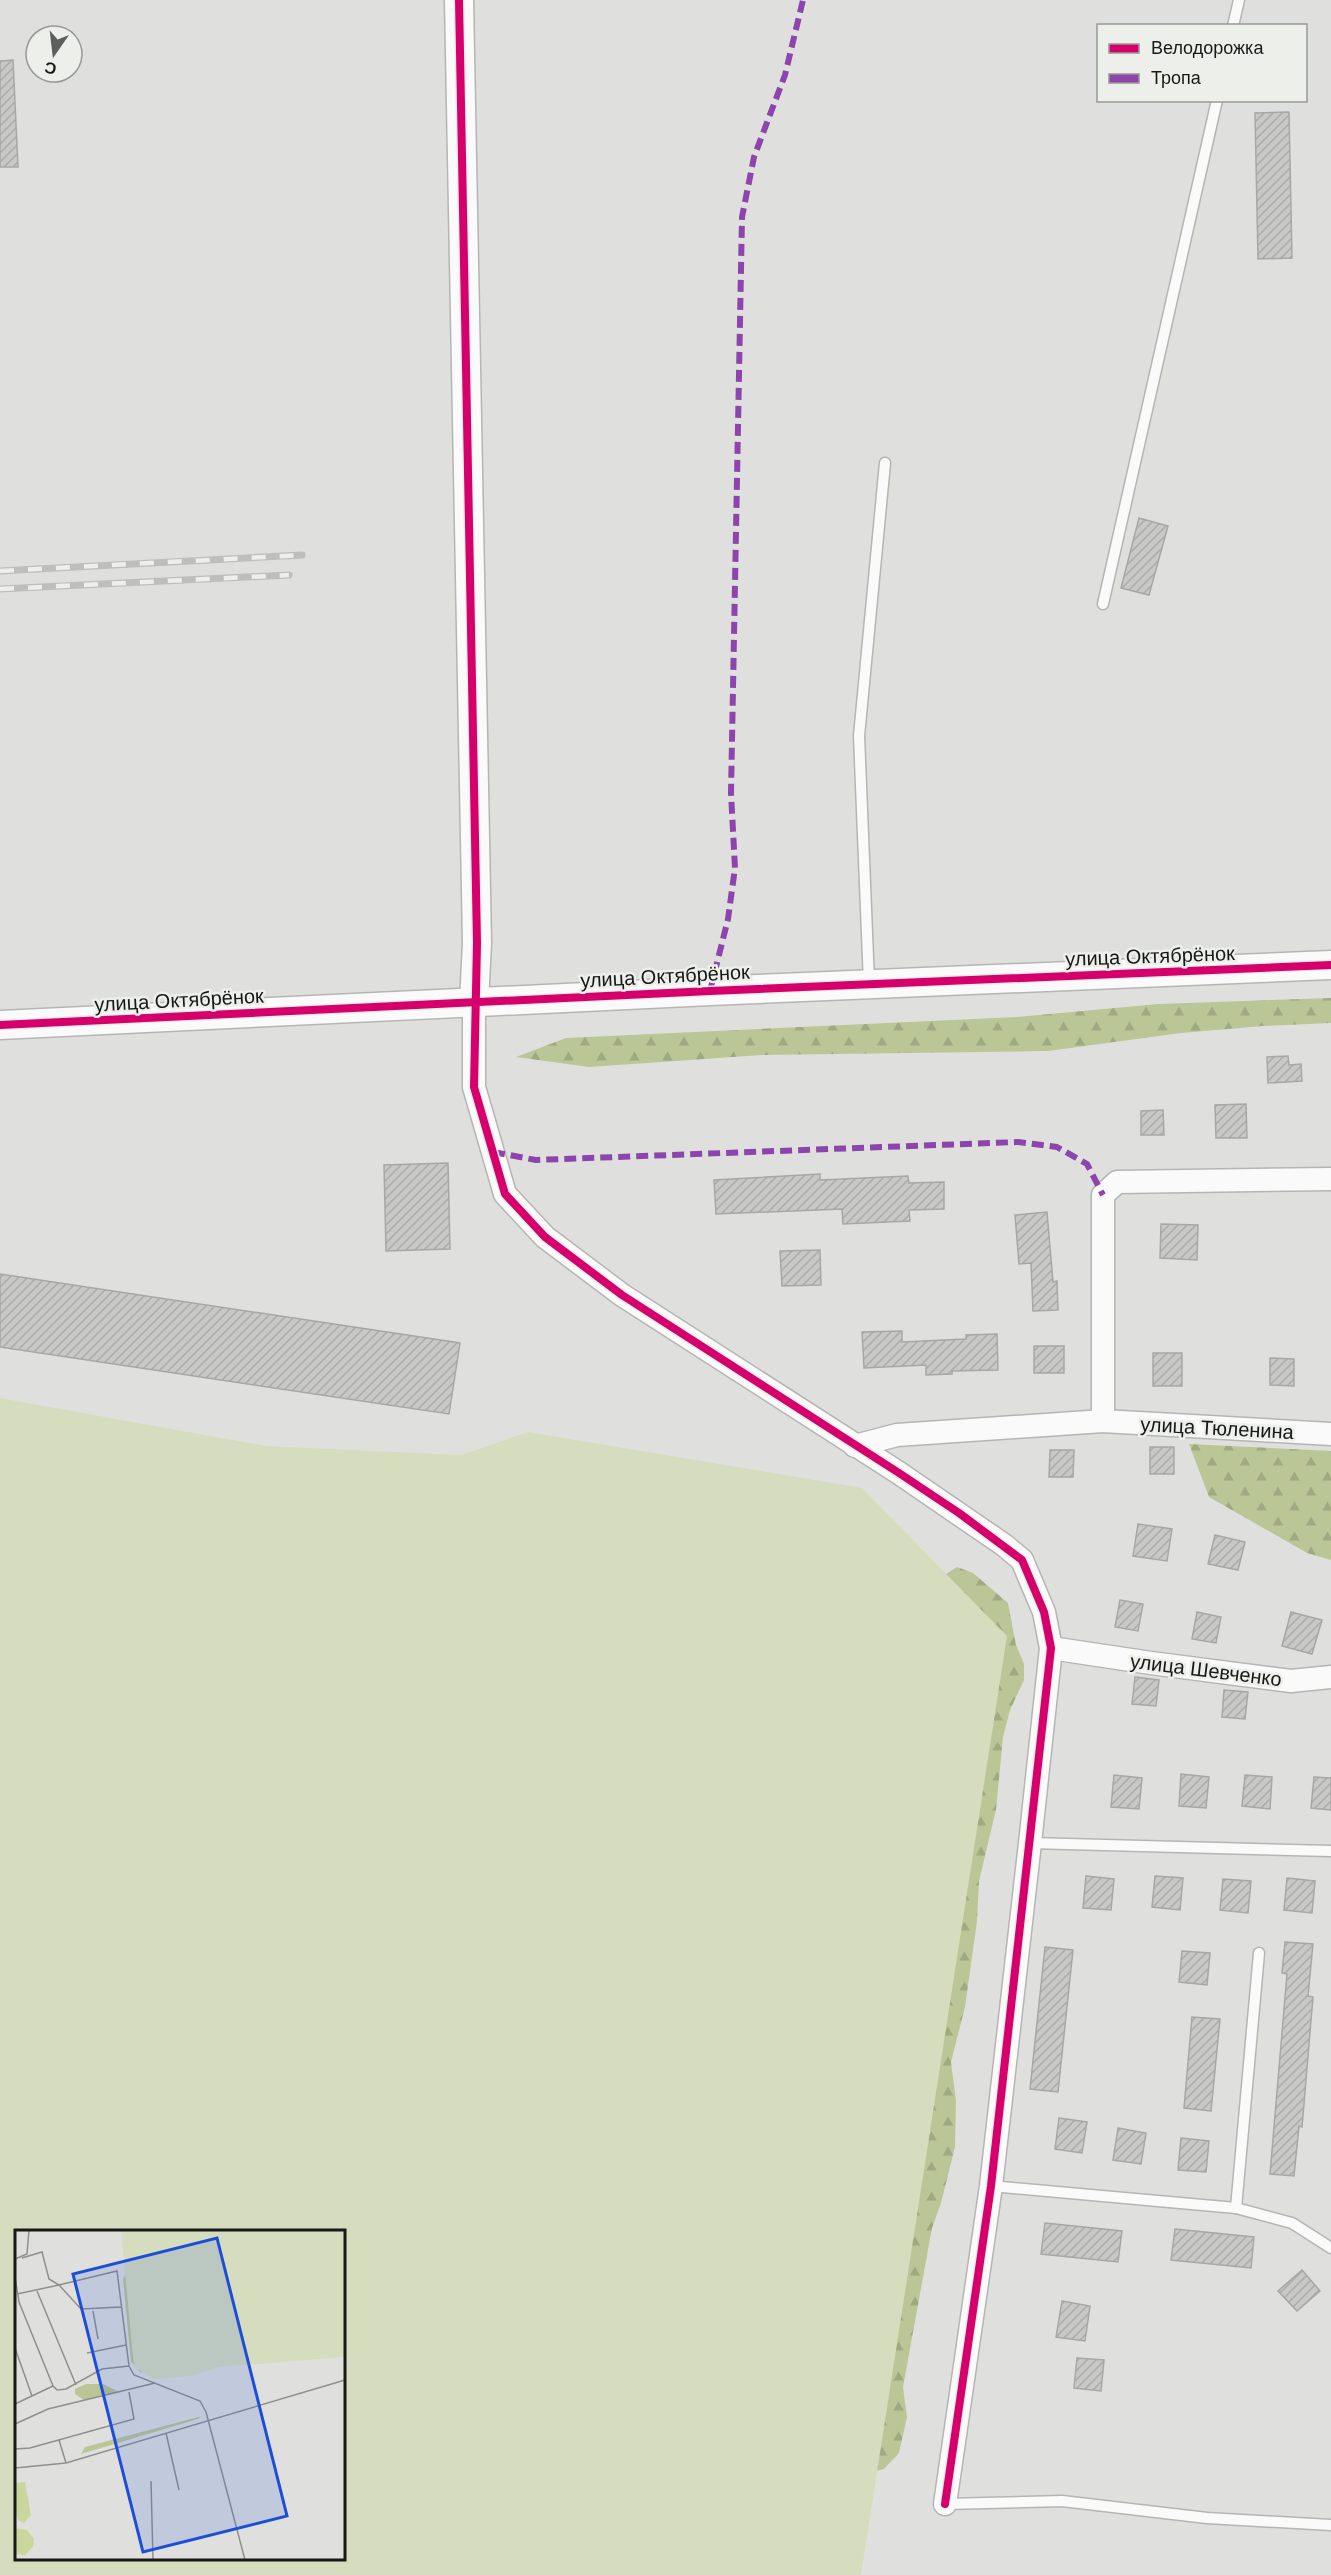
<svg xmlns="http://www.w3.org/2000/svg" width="1331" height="2575" viewBox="0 0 1331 2575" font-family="Helvetica,sans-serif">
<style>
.forest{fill:url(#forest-firs)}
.garden{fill:#d6ddbe;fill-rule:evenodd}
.building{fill:url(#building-hatch);stroke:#a7a8a6;stroke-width:1.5}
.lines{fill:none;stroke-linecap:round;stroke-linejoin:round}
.service-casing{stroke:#b5b5b4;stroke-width:13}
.minor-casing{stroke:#b5b5b4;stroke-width:25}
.tertiary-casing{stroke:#b5b5b4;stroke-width:31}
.service{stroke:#fafafa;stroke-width:10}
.minor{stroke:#fafafa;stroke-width:22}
.tertiary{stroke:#fafafa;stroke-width:28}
.rail-casing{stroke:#bebebd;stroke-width:7}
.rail{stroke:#edefea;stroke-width:4.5;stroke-dasharray:14;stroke-linecap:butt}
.quiet{stroke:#8e44ad;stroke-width:6;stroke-dasharray:12 6;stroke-linecap:butt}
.cycleway-casing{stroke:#edefea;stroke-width:11}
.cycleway{stroke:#d6006c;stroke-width:8}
.labels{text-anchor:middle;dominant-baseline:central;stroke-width:5;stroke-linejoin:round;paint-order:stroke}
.street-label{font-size:20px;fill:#181816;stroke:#edefea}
.inset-road{fill:none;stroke:#8f908e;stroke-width:1.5}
.view{fill:#1d4ed8;fill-opacity:0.15;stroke:#1d4ed8;stroke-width:3}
.inset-edge{fill:none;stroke:#181816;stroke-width:3}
</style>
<defs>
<pattern id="forest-firs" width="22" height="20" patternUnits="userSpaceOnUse" patternTransform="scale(1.5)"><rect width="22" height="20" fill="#bbc696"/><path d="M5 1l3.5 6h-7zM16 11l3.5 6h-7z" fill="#a0a981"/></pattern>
<pattern id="building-hatch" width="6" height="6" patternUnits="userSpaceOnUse" patternTransform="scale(1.5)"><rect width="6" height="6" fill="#c8c9c7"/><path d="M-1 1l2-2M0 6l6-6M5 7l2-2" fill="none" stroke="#abacaa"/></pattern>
</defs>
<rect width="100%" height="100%" fill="#dfe0de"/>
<g class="forest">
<polygon points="1331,998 1331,1023 1263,1026 1181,1033 1048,1051 762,1055 589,1067 516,1057 566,1038 1017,1017 1158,1004"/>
<polygon points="1189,1444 1331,1451 1331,1560 1307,1553 1209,1497"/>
<polygon points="957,1567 973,1573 1008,1603 1016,1645 1024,1664 1024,1680 1010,1710 1003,1737 996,1810 979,1881 977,1921 965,2007 951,2062 956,2101 955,2147 941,2203 932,2228 903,2387 907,2417 899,2453 884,2469 857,2476 946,1574"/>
</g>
<path class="garden" d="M0 1398 266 1446 461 1455 528 1432 862 1488 1007 1636 861 2575H0ZM16 2232H344V2558H16Z"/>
<g class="building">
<polygon points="13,60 18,167 0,167 0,61"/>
<polygon points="1289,112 1292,258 1258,259 1255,113"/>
<polygon points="1139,518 1168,526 1149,595 1121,588"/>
<polygon points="1288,1056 1289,1065 1301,1064 1302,1081 1268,1083 1267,1057"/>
<polygon points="1246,1104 1247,1138 1216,1138 1215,1105"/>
<polygon points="1163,1110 1164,1135 1141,1135 1141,1111"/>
<polygon points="448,1163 450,1249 386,1251 384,1165"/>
<polygon points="820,1174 820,1180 908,1176 909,1183 944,1182 944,1209 909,1210 910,1221 843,1224 842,1209 716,1214 714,1180"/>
<polygon points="1047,1212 1053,1282 1057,1281 1058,1310 1033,1311 1031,1263 1019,1264 1015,1215"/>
<polygon points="1161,1224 1198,1225 1197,1260 1160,1258"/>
<polygon points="820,1250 821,1285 782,1286 780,1251"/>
<polygon points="0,1274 460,1343 449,1414 0,1347"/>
<polygon points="902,1331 902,1342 966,1339 966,1335 997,1334 998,1370 952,1371 952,1374 926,1375 926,1365 864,1368 862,1332"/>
<rect x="1034" y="1346" width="30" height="27"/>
<rect x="1153" y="1353" width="29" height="33"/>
<polygon points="1270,1358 1294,1359 1294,1386 1270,1385"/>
<rect x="1150" y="1447" width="24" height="27"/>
<polygon points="1050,1450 1074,1450 1073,1477 1049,1477"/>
<polygon points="1138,1524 1172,1529 1167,1561 1133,1556"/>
<polygon points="1215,1535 1245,1542 1238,1570 1208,1564"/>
<polygon points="1120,1600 1143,1604 1138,1631 1115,1627"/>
<polygon points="1197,1612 1221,1617 1216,1643 1192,1639"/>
<polygon points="1291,1612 1322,1620 1312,1654 1282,1646"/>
<polygon points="1135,1677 1159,1680 1156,1706 1132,1704"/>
<polygon points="1224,1690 1248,1692 1245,1719 1222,1717"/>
<polygon points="1181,1774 1209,1777 1206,1808 1179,1806"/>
<polygon points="1114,1775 1142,1778 1139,1809 1111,1807"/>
<polygon points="1245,1775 1272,1777 1270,1809 1242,1806"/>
<polygon points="1314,1777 1331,1778 1331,1810 1311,1808"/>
<polygon points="1086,1876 1114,1879 1111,1910 1083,1908"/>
<polygon points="1155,1876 1183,1878 1180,1910 1152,1907"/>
<polygon points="1287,1878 1315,1881 1312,1913 1284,1910"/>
<polygon points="1223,1879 1251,1881 1248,1913 1220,1910"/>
<polygon points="1285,1942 1313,1944 1308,1996 1313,1997 1302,2127 1299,2126 1294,2176 1270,2174 1287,1974 1282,1973"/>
<polygon points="1045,1947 1073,1950 1058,2092 1030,2089"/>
<polygon points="1182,1951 1210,1953 1207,1985 1179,1982"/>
<polygon points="1192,2017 1220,2019 1211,2111 1184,2108"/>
<polygon points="1059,2118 1087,2122 1082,2153 1055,2149"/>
<polygon points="1118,2128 1146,2133 1141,2164 1113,2160"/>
<polygon points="1181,2138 1209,2141 1206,2172 1178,2170"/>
<polygon points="1045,2223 1122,2231 1118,2262 1041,2254"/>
<polygon points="1175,2229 1254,2237 1251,2268 1171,2260"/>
<polygon points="1302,2270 1320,2291 1297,2311 1278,2291"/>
<polygon points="1062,2301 1090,2306 1085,2341 1056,2337"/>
<polygon points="1077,2358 1104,2360 1101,2391 1074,2388"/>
</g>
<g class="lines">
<defs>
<g id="service">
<polyline points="1233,26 1239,0"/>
<polyline points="1103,604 1217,100"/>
<polyline points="869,983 859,736 885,463"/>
<polyline points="1030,1843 1331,1851"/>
<polyline points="991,2186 1236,2208 1292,2223 1331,2248"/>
<polyline points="1236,2208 1259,1953"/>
<polyline points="945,2504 1062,2501 1207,2518 1331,2525"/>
</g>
<g id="minor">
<polyline points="474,1002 474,1087 505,1194 545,1237 622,1295 899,1473 1004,1545 1022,1560 1044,1612 1051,1648 1030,1843 991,2186 945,2504"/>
<polyline points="1103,1421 1103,1195 1117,1182 1331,1179"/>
<polyline points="855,1446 897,1435 1103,1421 1331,1434"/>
<polyline points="1051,1648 1151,1663 1291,1681 1331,1677"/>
</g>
<g id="tertiary">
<polyline points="459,0 477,943 474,1002"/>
<polyline points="0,1025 710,991 1331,965"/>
</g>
</defs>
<use href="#service" class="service-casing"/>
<use href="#minor" class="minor-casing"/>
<use href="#tertiary" class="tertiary-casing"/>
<use href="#service" class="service"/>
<use href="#minor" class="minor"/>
<use href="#tertiary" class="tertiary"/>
<defs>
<g id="rail">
<polyline points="0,571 302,555"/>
<polyline points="0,589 289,575"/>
</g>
</defs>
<use href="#rail" class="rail-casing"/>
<use href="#rail" class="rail"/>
<g class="quiet">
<polyline points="710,991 728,919 735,868 731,793 742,217 754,157 785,75 803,0"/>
<polyline points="493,1152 536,1160 1018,1142 1057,1147 1087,1164 1103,1195"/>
</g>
<defs>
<g id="cycleway">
<polyline points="459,0 477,943 474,1087 505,1194 545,1237 622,1295 899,1473 959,1513 1022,1560 1044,1612 1051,1648 991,2186 945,2504"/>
<polyline points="0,1025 710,991 1331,965"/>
</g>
</defs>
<use href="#cycleway" class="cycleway-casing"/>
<use href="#cycleway" class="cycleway"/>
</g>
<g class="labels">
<g class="street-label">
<text transform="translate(1150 956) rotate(-2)">улица Октябрёнок</text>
<text transform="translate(665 976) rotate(-3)">улица Октябрёнок</text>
<text transform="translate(179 1000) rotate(-3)">улица Октябрёнок</text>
<text transform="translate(1217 1428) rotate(3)">улица Тюленина</text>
<text transform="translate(1206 1670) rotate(7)">улица Шевченко</text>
</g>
</g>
<g transform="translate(15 2230)">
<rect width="330" height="330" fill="#dfe0de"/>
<path d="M112 42 127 142 126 143 116 132 108 49ZM71 154H88L104 162 69 170 60 164V159ZM187 186 183 189 66 224 70 217Z" fill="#bbc696"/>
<path d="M106 0H330V127L204 137 176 146 138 149 119 137Z" fill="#d6ddbe"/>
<path d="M10 252 16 285 9 293 3 290 0 281V253ZM0 298 12 300 19 309 18 317 10 325 0 324Z" fill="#cad79c"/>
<path class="inset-road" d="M0 29 12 24 14 0M0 47 4 72 38 156M22 61 61 155M2 64 44 55 34 49 27 22 7 28M106 77 66 79 44 55 102 41 114 136 119 145 185 171 191 182 230 330M78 81 83 109M0 118 17 166M72 123 111 115M0 174 38 156 42 160 51 159 87 139 114 136M0 194 33 179 140 153M151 203 164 260M44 210 51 233M0 219 15 218 119 189 114 162M0 238 51 233 330 150M136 251 138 330"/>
<path class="view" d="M202 8 272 286 128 322 58 44Z"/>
<rect width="330" height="330" class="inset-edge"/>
</g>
<rect x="1097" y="24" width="210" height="78" fill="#edefea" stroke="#989995" stroke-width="1.5"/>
<rect x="1109" y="44" width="30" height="9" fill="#d6006c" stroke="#989995" stroke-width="1.5"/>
<text x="1151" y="54" font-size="18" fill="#181816">Велодорожка</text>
<rect x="1109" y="74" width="30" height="9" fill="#8e44ad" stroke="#989995" stroke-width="1.5"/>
<text x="1151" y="84" font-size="18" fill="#181816">Тропа</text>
<g transform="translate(54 54) rotate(194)"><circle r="28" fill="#edefea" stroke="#989995" stroke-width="1.5"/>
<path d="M0-4.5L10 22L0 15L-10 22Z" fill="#5e5e5c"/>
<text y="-9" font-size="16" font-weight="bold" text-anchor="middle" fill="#181816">С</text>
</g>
</svg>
